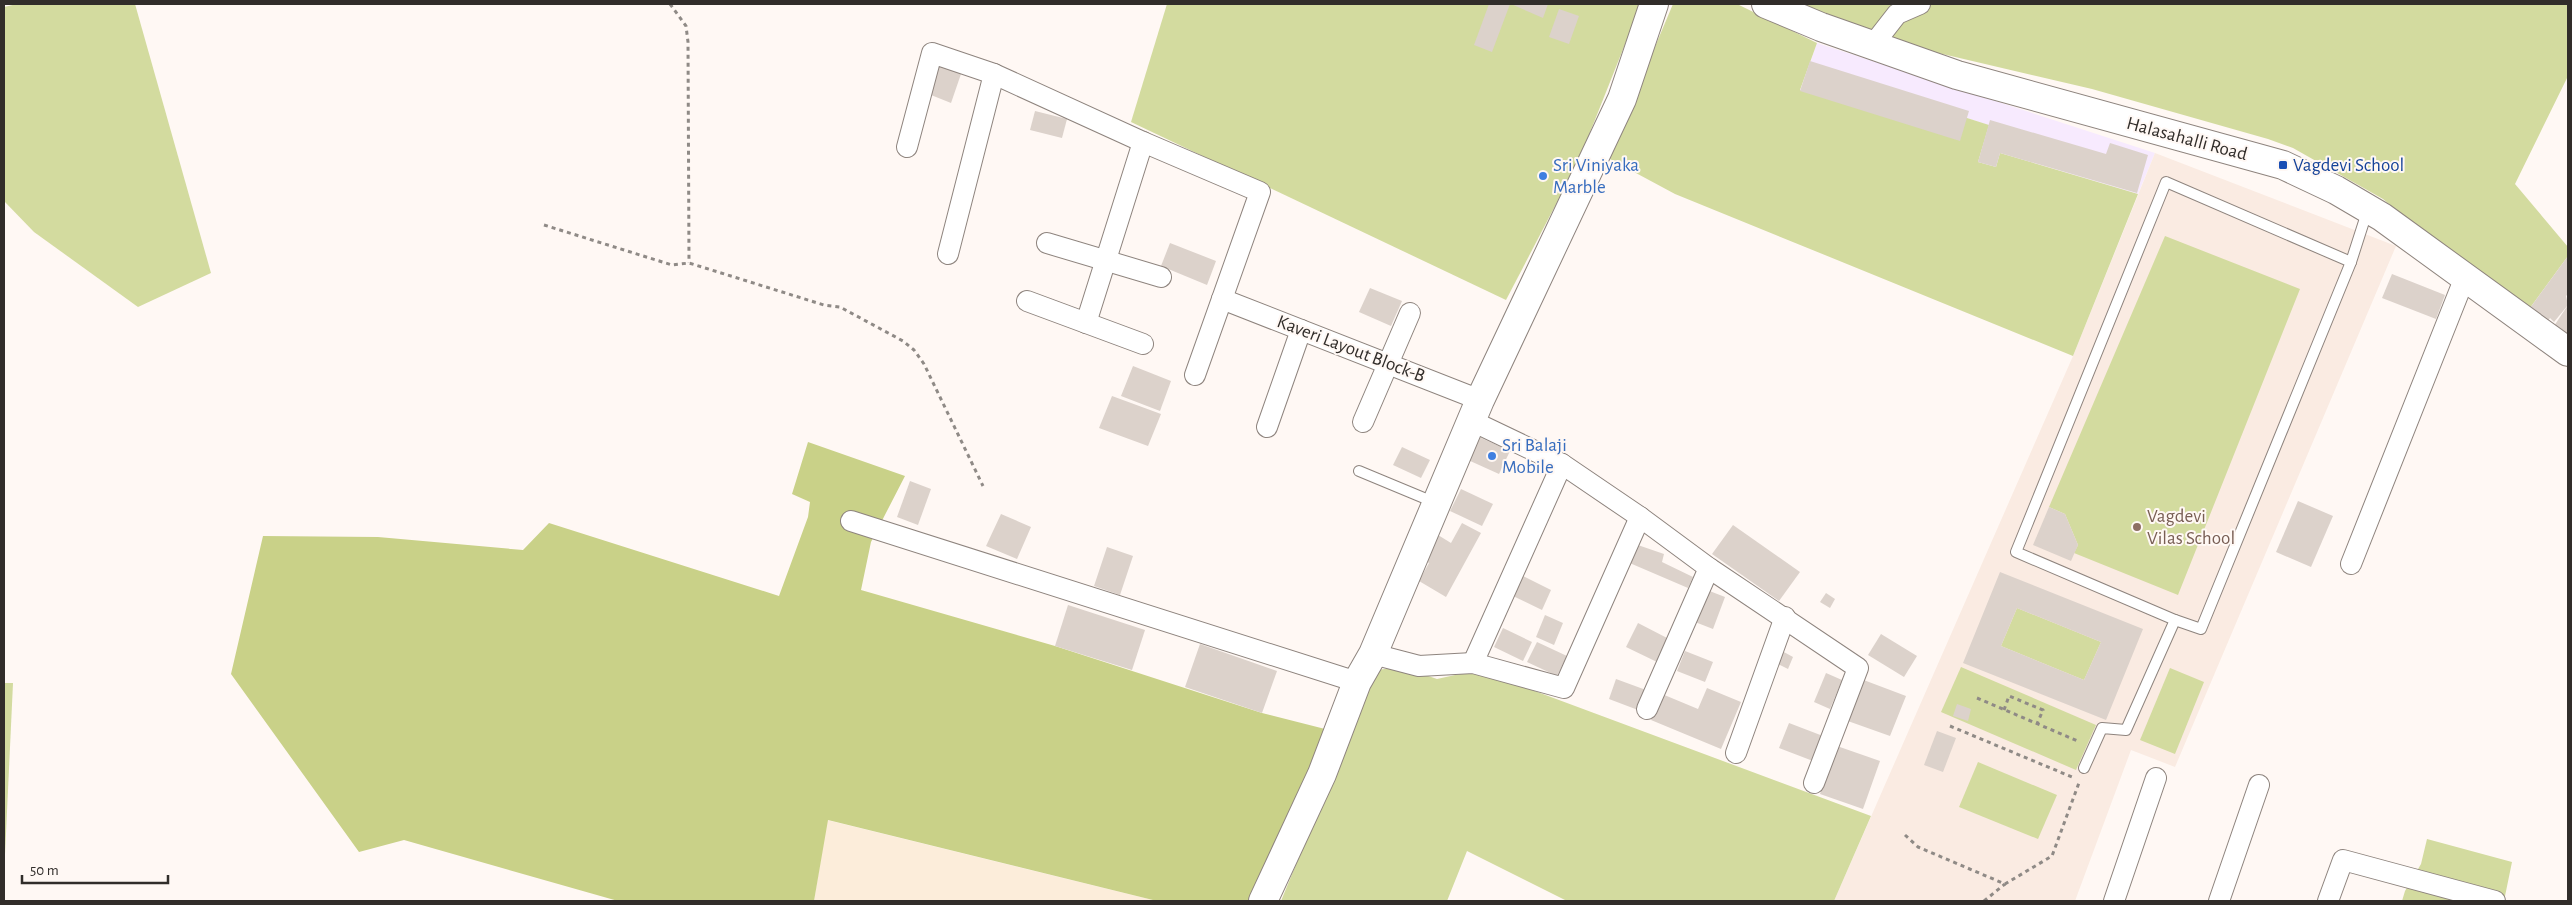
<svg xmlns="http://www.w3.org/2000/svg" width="2572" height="905" viewBox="0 0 2572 905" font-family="'Alegreya Sans',sans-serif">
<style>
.commercial{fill:#f7eafe}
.industrial{fill:#fcedda}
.built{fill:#faebe2}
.green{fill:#d3db9f}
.forest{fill:#c9d188}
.building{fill:#dcd2cb;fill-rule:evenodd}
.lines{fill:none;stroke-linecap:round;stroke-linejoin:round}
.lane-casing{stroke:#8e847e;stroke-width:12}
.street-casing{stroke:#8e847e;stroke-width:22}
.secondary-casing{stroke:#8e847e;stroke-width:30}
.path{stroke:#8f8a86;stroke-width:3;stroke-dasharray:4 4;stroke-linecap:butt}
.lane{stroke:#fff;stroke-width:10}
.street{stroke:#fff;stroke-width:20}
.secondary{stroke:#fff;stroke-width:28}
.transit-dot{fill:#1a4fb4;stroke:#fff8f4;stroke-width:2}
.shop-dot{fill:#3f7fe0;stroke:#fff8f4;stroke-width:2}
.education-dot{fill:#8d6e63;stroke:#fff8f4;stroke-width:2}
.labels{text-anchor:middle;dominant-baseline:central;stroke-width:4;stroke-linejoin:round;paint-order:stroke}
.street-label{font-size:19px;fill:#312d2a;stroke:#fff8f4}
.shop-label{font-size:19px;fill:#366cbe;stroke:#fff8f4;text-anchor:start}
.transit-label{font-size:19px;fill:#164399;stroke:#fff8f4;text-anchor:start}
.education-label{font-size:19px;fill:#785e54;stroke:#fff8f4;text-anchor:start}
</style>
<rect width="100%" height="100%" fill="#fff8f4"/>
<polygon class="commercial" points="1817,43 2155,153 2138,194 2001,153 1996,167 1978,162 1988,125 1967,118 1800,91"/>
<polygon class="industrial" points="827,820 1157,901 814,901"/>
<polygon class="built" points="2155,153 2396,246 2175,767 2131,750 2075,901 1834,901 2073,356"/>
<g class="green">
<polygon points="17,4 135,4 211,273 138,307 34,232 4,201 4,7"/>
<polygon points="1167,4 1641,4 1579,160 1506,300 1131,122"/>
<polygon points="1673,4 1737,4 1817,43 1800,90 1967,118 1989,125 1978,162 1996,167 2000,153 2138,194 2073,356 1675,194 1608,158"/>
<polygon points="1789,4 2568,4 2568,76 2515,184 2568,247 2568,256 2530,308 2469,271 2383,199 2293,148 2268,139 2092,89 1934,52"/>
<polygon points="2165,236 2300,289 2178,595 2074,553 2078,545 2065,514 2049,507"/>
<polygon points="2017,608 2101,642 2084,680 2001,646"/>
<polygon points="1402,667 1437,679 1478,670 1871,816 1834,901 1567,901 1467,851 1447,901 1281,901 1376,670"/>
<polygon points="1961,667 2096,725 2076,770 1941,712"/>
<polygon points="2170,668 2204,682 2175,754 2140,740"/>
<polygon points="4,683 13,683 4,876"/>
<polygon points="1978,762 2057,795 2038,839 1959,807"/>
<polygon points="2427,839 2512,862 2504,901 2402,901 2405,891 2421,864"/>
</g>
<polygon class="forest" points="808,442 905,476 871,542 861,590 1055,646 1262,713 1329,730 1251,901 1157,901 828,820 814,901 618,901 404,840 359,852 231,674 263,536 378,537 523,550 549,523 779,596 808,517 810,502 792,494"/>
<g class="building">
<polygon points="1489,4 1510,4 1492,52 1474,45"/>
<polygon points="1511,4 1548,4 1543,18"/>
<polygon points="1559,9 1579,16 1569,44 1549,37"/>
<polygon points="938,61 962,71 951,103 926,93"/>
<polygon points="1810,61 1969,111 1960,141 1800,91"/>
<polygon points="1035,111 1067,119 1062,138 1030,130"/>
<polygon points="1990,120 2106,154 2110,143 2148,155 2137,193 2000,153 1996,167 1978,162"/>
<polygon points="1170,243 1216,261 1207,285 1161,266"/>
<polygon points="2568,256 2568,294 2566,296 2568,305 2554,322 2550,318 2548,321 2530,308"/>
<polygon points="2392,274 2445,295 2436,319 2382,298"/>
<polygon points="1370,288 1402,301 1391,326 1359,312"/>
<polygon points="2568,305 2568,336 2554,326"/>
<polygon points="1133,366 1171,381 1160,411 1121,396"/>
<polygon points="1112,396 1161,414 1148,446 1099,428"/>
<polygon points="1479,437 1510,451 1499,474 1468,460"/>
<polygon points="1402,447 1430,460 1421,478 1393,465"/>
<polygon points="910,481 931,489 918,525 897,517"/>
<polygon points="1461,489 1493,504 1482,526 1450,511"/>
<polygon points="2298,501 2333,516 2311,567 2276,552"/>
<polygon points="2049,507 2065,514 2078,545 2071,561 2033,545"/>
<polygon points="1001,514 1031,527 1017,559 986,546"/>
<polygon points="1462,523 1481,533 1446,597 1419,581 1429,563 1423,559 1438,535 1451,543"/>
<polygon points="1733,525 1800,572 1779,601 1712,554"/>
<polygon points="1632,543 1664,554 1662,562 1693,577 1688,588 1625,561"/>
<polygon points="1107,547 1133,556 1120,595 1094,586"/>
<path d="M2000 572 2143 629 2106 720 1963 663ZM2017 608 2101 642 2084 680 2001 646Z"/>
<polygon points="1521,575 1551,590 1542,610 1511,595"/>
<polygon points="1707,590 1725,597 1713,629 1695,622"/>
<polygon points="1826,593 1835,599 1830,608 1820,602"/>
<polygon points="1068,605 1145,630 1132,670 1055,646"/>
<polygon points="1545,615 1563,623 1554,645 1536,637"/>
<polygon points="1638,623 1669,639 1657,662 1626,647"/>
<polygon points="1503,628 1532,642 1523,661 1494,647"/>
<polygon points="1881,634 1917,656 1904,677 1868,655"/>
<polygon points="1537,642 1567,656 1557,676 1527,662"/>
<polygon points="1200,644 1277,671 1262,713 1185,687"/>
<polygon points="1685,651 1713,662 1705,682 1677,671"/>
<polygon points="1782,651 1793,657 1788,669 1776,663"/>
<polygon points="1826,673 1842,680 1830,709 1814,702"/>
<polygon points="1616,679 1646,690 1638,710 1609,699"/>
<polygon points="1861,679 1906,696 1890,736 1845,720"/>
<polygon points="1707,688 1741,702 1721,749 1651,720 1662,694 1698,709"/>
<polygon points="1957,704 1971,709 1968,721 1953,716"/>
<polygon points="1789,723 1823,736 1813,761 1779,748"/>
<polygon points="1937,731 1956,738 1943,772 1924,765"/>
<polygon points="1837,746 1880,761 1863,809 1820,794"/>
</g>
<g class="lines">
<defs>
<g id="lane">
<polyline points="1359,471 1436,503"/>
<polyline points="2175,620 2016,552 2166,182 2351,262"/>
<polyline points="2084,768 2102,728 2126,730 2175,620 2201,629 2351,262 2368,209"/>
</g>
<g id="street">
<polyline points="1872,46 1897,14 1920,4"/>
<polyline points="907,147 932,53 994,74 1143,142 1260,192 1195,375"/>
<polyline points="1047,243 1161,277"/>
<polyline points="948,254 994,74"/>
<polyline points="1222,299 1480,400"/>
<polyline points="1027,301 1143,344"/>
<polyline points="1086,323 1143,142"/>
<polyline points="1472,421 1562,464 1640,517 1709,568 1858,668 1814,783"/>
<polyline points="1363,422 1410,313"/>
<polyline points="1267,427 1301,330"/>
<polyline points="851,521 1357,682"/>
<polyline points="2351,564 2465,277"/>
<polyline points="1373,654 1419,666 1473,663 1564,688 1640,517"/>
<polyline points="1473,663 1562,464"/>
<polyline points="1647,709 1709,568"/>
<polyline points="1736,753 1785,617"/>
<polyline points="2114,901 2156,778"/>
<polyline points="2219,901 2259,785"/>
<polyline points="2328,901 2343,860 2495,901"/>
</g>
<g id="secondary">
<polyline points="1766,4 1821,27 1957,75 2283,165 2336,190 2382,217 2568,352"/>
<polyline points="1263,901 1322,774 1357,682 1373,654 1480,400 1622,99 1654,4"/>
</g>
</defs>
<use href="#lane" class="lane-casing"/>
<use href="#street" class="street-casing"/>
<use href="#secondary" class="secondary-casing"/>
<g class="path">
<polyline points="670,4 686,26 688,42 689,263"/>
<polyline points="544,225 672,265 689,263 824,305 840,307 903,341 914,350 924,364 983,486"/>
<polyline points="1977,698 2080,742"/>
<polyline points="2004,710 2009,696 2043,710 2037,724"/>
<polyline points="1950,726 2072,777"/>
<polyline points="1905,835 1918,847 2005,884 2052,856 2080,780"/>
<polyline points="1984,901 2005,884"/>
</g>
<use href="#lane" class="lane"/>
<use href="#street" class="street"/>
<use href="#secondary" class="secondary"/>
</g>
<rect class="transit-dot" x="2278" y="160" width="10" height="10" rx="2.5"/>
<g class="shop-dot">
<circle cx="1543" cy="176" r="5"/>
<circle cx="1492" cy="456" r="5"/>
</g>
<circle class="education-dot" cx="2137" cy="527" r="5"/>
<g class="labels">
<g class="street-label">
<text transform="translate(2187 139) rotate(15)">Halasahalli Road</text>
<text transform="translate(1351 349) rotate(21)">Kaveri Layout Block-B</text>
</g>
<g class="shop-label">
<text x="1553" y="165">Sri Viniyaka<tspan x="1553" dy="22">Marble</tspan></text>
<text x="1502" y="445">Sri Balaji<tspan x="1502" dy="22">Mobile</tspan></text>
</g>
<g class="transit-label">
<text x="2293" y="165">Vagdevi School</text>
</g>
<g class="education-label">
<text x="2147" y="516">Vagdevi<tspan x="2147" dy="22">Vilas School</tspan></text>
</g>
</g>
<rect width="2572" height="905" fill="none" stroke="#312d2a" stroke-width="10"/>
<path d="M22 875v8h146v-8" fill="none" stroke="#312d2a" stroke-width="2.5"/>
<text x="30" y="875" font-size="15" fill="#312d2a" stroke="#fff8f4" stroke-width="4" paint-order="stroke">50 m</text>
</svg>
